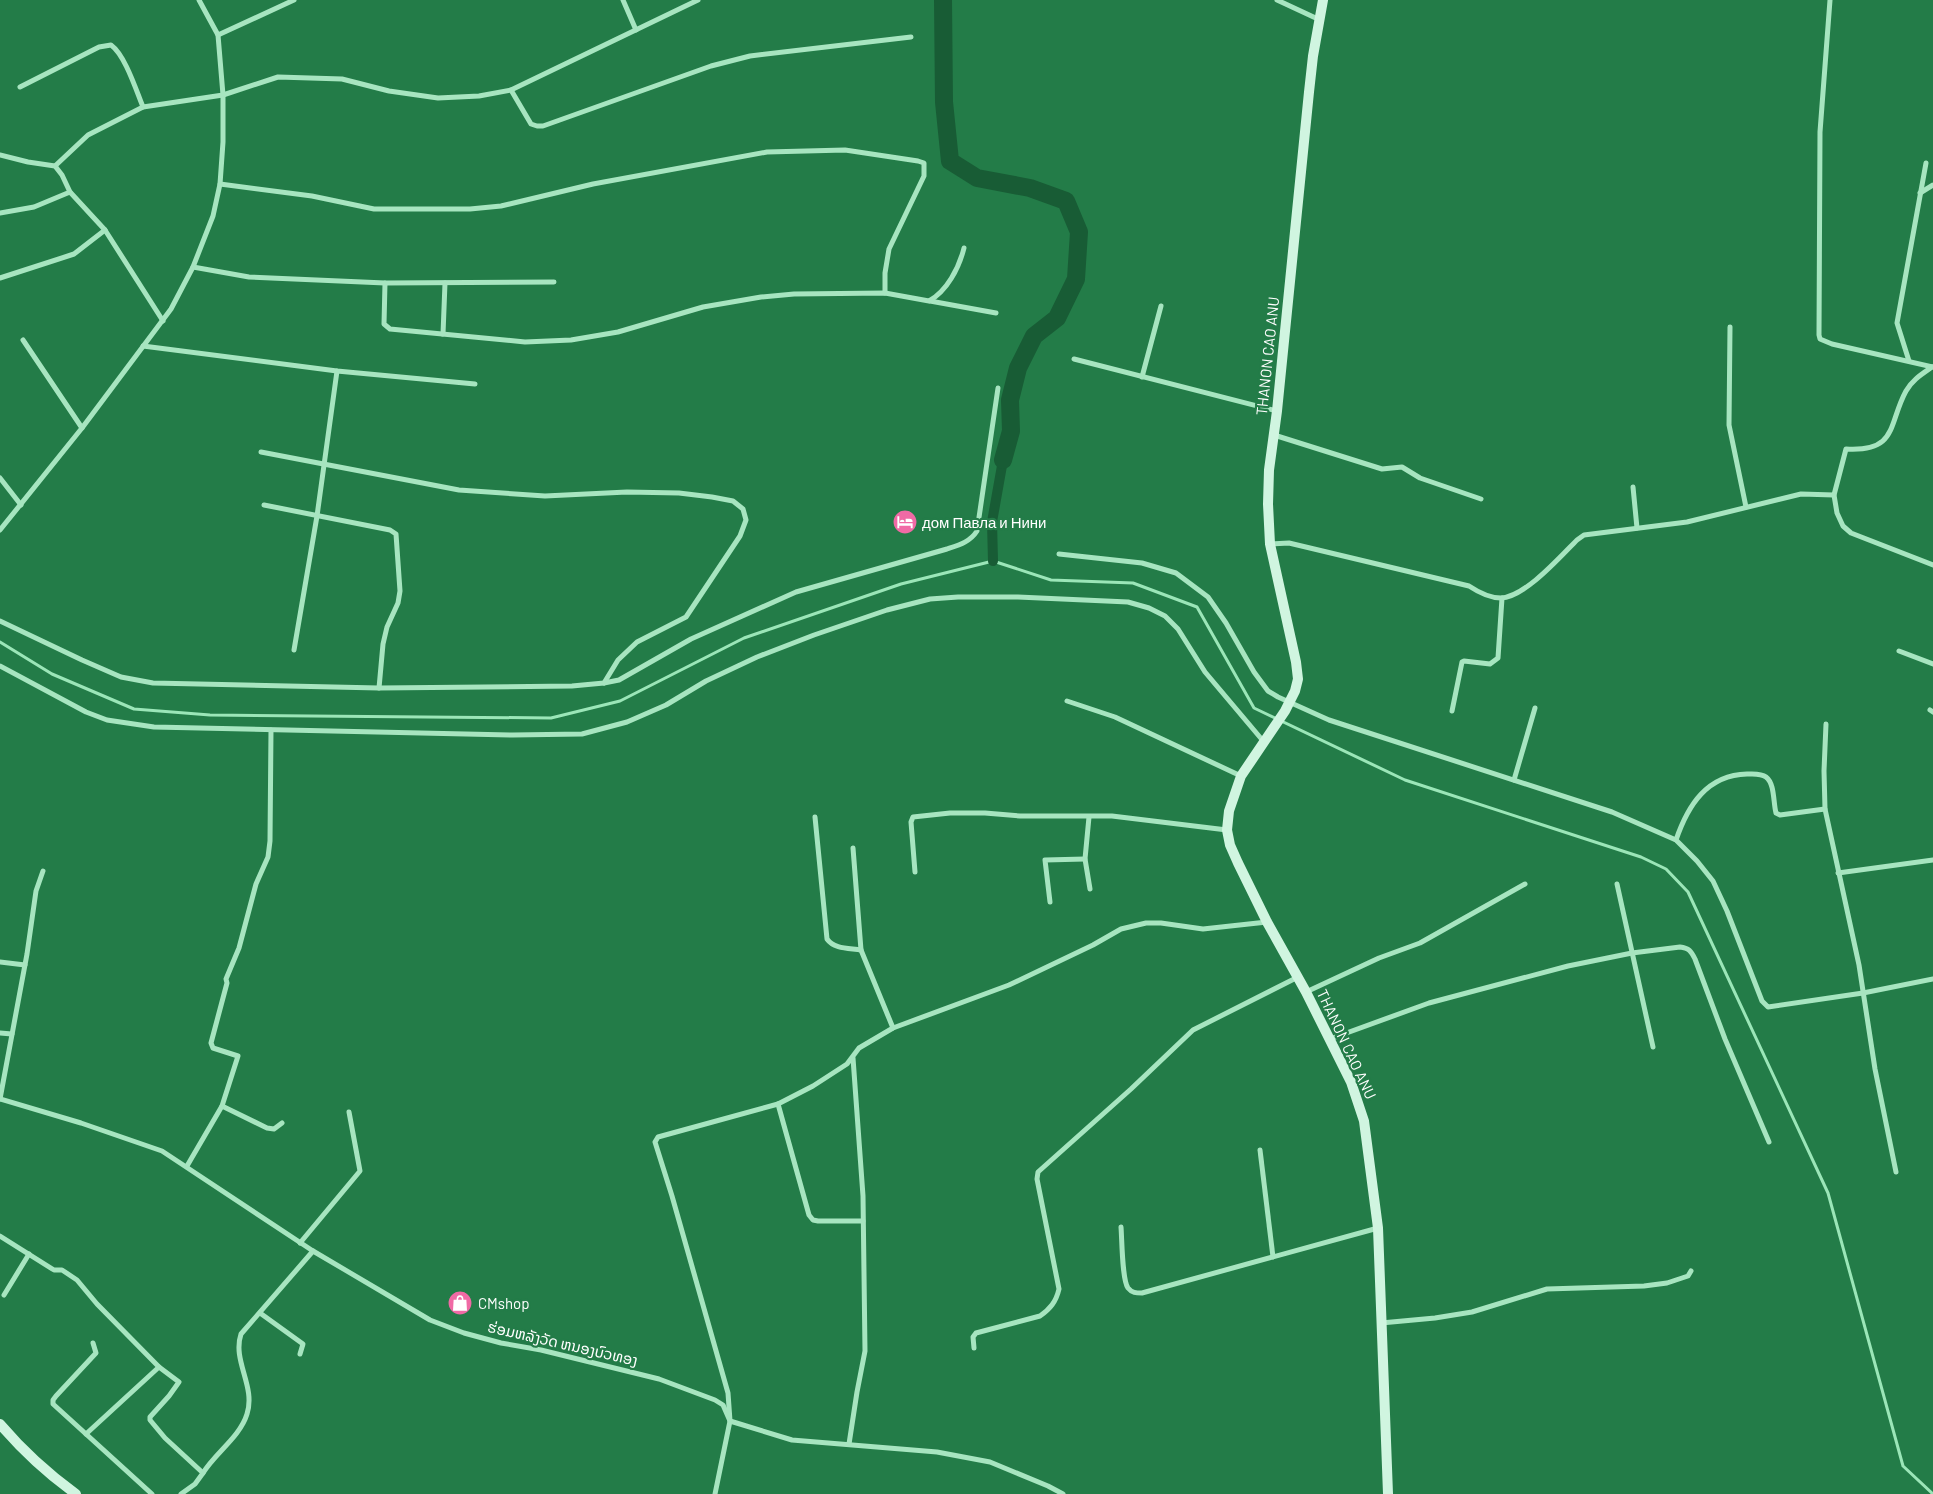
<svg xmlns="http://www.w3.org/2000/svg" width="1933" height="1494" viewBox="0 0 1933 1494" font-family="Barlow,'Noto Sans Lao',sans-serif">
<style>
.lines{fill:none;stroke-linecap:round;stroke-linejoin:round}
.stream{stroke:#9be6b8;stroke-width:3}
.canal{stroke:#185c35;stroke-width:10}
.river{stroke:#185c35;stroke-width:18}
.street{stroke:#a7e5c0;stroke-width:5}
.secondary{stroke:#d0f5e0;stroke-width:10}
.labels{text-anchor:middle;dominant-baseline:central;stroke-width:4.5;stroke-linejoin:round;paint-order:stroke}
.street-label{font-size:15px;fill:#fff;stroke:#237c48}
.poi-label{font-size:15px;fill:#fff;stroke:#237c48;text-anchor:start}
</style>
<rect width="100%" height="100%" fill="#237c48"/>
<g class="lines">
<polyline class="stream" points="0,642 52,674 134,709 210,715 551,718 620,701 744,638 901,584 993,561 1051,580 1133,583 1197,607 1254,708 1405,780 1641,857 1666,869 1688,892 1828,1193 1903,1466 1933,1494"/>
<polyline class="canal" points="993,561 992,522 1003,460"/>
<polyline class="river" points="943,0 944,102 950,161 977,178 1030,188 1066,201 1079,232 1076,279 1057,318 1034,336 1018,368 1010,400 1011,431 1003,460"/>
<g class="street">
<polyline points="623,0 636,30"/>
<polyline points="1277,0 1320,20"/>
<polyline points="1830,0 1820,132 1819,335 1820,339 1832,344 1933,367"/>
<polyline points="218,35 294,0"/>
<path d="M20 87 99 47 111 45C125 55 136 90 143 107"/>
<polyline points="511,90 531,124 537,126 543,126 711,66 750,56 911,37"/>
<polyline points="0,155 28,162 55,166 62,175 70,192 105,230 163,321"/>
<polyline points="55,166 88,135 143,107 223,95 278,77 342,79 389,91 438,98 479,96 511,90 698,0"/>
<polyline points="220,184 312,196 374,209 470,209 501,206 593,184 767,152 845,150 918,161 924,163 924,176 889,249 885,273 885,293"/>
<polyline points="1920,193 1933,185"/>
<polyline points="0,213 34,207 70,192"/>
<polyline points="193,267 249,277 385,283 554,282"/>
<polyline points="0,278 74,254 105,230"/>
<path d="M385 283 384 324 390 329 525 342 571 340 618 332 703 307 761 297 794 294 885 293 929 301C947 291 959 268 964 248"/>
<polyline points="930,301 996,313"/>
<polyline points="1730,327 1729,425 1746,507"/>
<polyline points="443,334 445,283"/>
<polyline points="23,340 82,428"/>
<polyline points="143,346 337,371 475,384"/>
<polyline points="1074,359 1277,411"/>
<polyline points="1909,361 1897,323 1926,163"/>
<path d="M1932 367C1922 374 1912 380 1906 391 1888 424 1898 452 1846 449L1834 495 1837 513 1843 526 1851 533 1933 565"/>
<polyline points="1142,377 1161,306"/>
<polyline points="1274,435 1382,469 1402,467 1420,478 1481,499"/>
<polyline points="261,452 459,490 545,496 627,492 679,493 712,497 733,501 743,509 746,520 740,536 686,617 637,642 618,660 604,683"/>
<polyline points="0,478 21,505"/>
<polyline points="1633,487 1637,528"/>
<polyline points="264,505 390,530 396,534 400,591 398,603 387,627 383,644 379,688"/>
<polyline points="0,530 82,428 171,309 193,267 213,216 220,184 223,142 223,95 218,35 199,0"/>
<path d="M1270 544 1289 543 1469 586C1478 592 1489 598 1501 598 1525 597 1560 557 1577 540L1584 535 1687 522 1801 494 1834 495"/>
<polyline points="1059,554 1142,563 1176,573 1208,597 1226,623 1254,672 1268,691 1278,697 1329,720 1612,812 1676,840 1697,861 1713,881 1727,911 1762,1001 1768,1007 1863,993 1933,979"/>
<path d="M0 621 82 660 121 677 153 683 379 688 572 686 604 683 619 680 691 639 796 592 947 549C959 545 970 542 977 531L998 388"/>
<polyline points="294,650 317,516 337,371"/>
<polyline points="1899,651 1933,664"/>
<polyline points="0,666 86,712 107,720 154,727 513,735 582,734 627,722 666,705 706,681 757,657 814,635 887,610 930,599 958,597 1018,597 1128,602 1149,608 1165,616 1178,629 1205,672 1264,742"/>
<polyline points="1067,701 1115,717 1241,776"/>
<polyline points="1930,710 1933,712"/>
<polyline points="1452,711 1462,662 1464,661 1490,664 1498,658 1502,598"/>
<polyline points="1826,724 1824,771 1825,809 1859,965 1875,1069 1896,1172"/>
<polyline points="1514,780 1535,708"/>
<path d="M815 817 827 939C834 949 849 948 861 950"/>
<polyline points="1089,817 1085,859 1090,889"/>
<path d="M1676 840C1688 805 1707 775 1747 774 1753 774 1761 773 1766 777 1775 784 1773 802 1776 813L1780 815 1825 809"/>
<polyline points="853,848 861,950 893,1028"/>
<polyline points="915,872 911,822 913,817 950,813 985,813 1020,816 1112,816 1227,830"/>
<polyline points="1838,873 1933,860"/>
<polyline points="1617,884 1653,1047"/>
<polyline points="1050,902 1045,860 1085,859"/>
<polyline points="0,962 25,965"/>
<polyline points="1306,992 1379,958 1420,943 1525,884"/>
<polyline points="0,1033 12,1034"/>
<path d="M1330 1039 1429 1003 1568 966 1632 953 1680 947C1689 948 1691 951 1695 959L1725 1039 1769 1142"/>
<polyline points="0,1099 81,1123 162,1151 313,1251 430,1320 464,1333 501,1343 541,1350 659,1379 715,1400 723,1405 730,1421 792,1440 937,1452 990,1462 1048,1486 1063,1494"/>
<polyline points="0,1099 27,954 36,891 43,871"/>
<polyline points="778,1104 809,1215 813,1220 818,1221 863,1221"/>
<polyline points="222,1106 267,1128 274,1129 282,1123"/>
<polyline points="1260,1150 1273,1257"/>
<polyline points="187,1166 222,1106 238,1056 213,1048 211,1043 227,983 226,979 239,948 256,884 268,857 270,841 271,730"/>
<path d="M1121 1227C1122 1239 1122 1280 1128 1288 1132 1293 1136 1293 1142 1293L1378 1228"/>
<polyline points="0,1236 54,1270 62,1270 77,1280 97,1304 159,1367 86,1434"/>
<polyline points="300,1243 360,1171 349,1112"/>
<polyline points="4,1295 29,1254"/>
<polyline points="260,1313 303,1344 300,1354"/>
<polyline points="1381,1323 1435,1318 1472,1312 1547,1289 1644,1286 1667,1283 1688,1276 1691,1271"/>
<polyline points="93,1343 96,1353 56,1396 53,1400 53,1404 152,1494"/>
<path d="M974 1348 973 1337 976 1333 1040 1316C1050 1309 1056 1302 1059 1289L1037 1179 1038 1172 1131 1089 1193 1030 1298 977"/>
<polyline points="159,1367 179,1382 169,1396 150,1417 150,1420 165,1438 203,1473 195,1484 181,1494"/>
<polyline points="849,1444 857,1392 865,1351 863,1196 853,1058"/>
<path d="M203 1473C215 1453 240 1437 247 1414 256 1386 232 1361 241 1334L313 1251"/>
<polyline points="715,1494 730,1421 728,1393 672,1196 655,1142 658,1137 778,1104 813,1086 847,1064 859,1048 893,1028 1009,985 1093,945 1121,929 1146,923 1161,923 1203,929 1267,922"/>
</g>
<g class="secondary">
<polyline points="1323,0 1313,56 1309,92 1277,411 1269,470 1268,504 1270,544 1296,662 1298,679 1295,691 1285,711 1241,776 1229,811 1227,830 1230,845 1238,863 1267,922 1306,992 1351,1082 1364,1121 1378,1228 1388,1494"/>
<path d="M0 1424C23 1451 47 1473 76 1494"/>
</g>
</g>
<defs>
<symbol id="hotel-disc" viewBox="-11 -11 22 22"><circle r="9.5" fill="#f06aa5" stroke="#237c48"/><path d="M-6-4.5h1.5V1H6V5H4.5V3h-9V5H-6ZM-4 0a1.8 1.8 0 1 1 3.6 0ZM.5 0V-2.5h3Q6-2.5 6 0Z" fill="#fff"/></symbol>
<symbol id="shop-disc" viewBox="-11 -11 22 22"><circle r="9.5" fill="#f06aa5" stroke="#237c48"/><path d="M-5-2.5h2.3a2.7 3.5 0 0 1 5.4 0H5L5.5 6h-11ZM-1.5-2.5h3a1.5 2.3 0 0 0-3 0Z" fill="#fff"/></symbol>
</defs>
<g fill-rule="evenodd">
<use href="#hotel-disc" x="891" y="508" width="28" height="28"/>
<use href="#shop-disc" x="446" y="1289" width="28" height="28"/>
</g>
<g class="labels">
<g class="street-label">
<text transform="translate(1267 356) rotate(-84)">THANON CAO ANU</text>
<text transform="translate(1347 1044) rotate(65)">THANON CAO ANU</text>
<text transform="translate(563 1343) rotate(13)">ຮ່ອມຫລັງວັດ ຫນອງບົວທອງ</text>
</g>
<g class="poi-label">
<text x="922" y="522">дом Павла и Нини</text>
<text x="478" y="1303">CMshop</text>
</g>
</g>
</svg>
